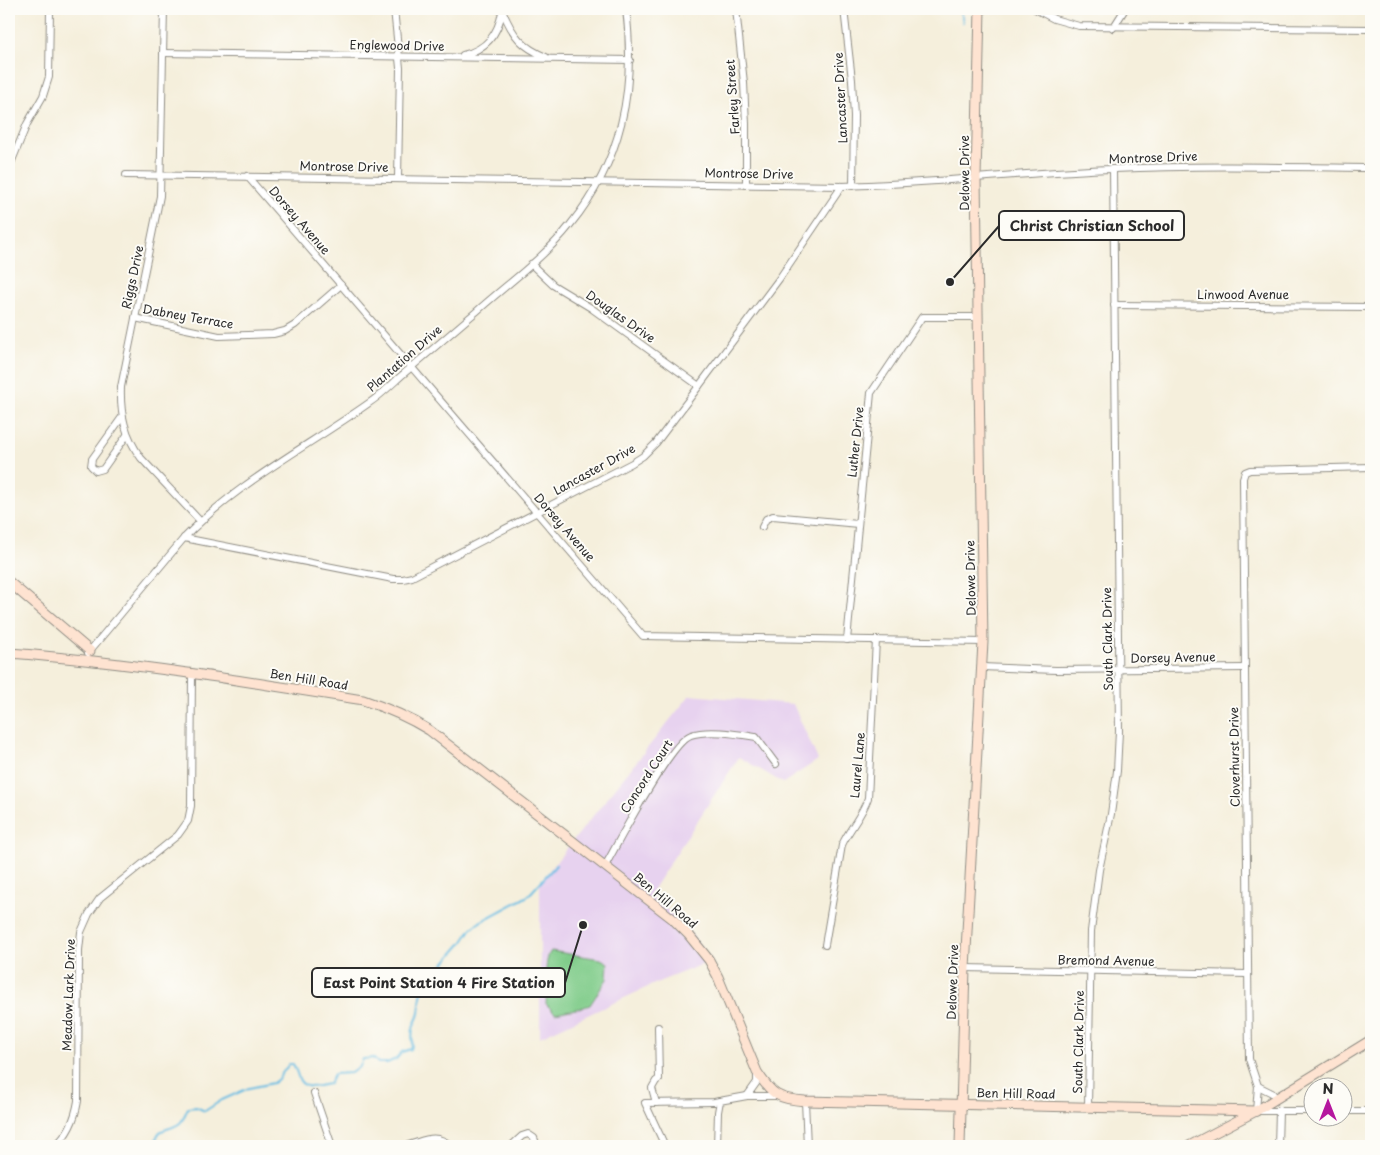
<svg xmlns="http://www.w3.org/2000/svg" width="1380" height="1155" viewBox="0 0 1380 1155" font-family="'Playpen Sans',sans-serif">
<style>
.built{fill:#e7d2ef}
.green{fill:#80cc8a;stroke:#567c5a}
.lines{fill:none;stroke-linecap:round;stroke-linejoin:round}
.stream{stroke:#67bde3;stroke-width:2}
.street-casing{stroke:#908d84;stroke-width:8}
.secondary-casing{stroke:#908d84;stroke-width:11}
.street{stroke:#fff;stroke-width:6}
.secondary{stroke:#fee3d1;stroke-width:9}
.labels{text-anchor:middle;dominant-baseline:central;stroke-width:4;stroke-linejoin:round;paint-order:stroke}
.street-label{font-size:12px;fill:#2b2b2b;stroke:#fdfcf7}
.leader{fill:none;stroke:#2b2b2b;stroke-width:2}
.callout-dot{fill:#2b2b2b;stroke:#fdfcf7;stroke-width:2}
.callout{fill:#fdfcf7;stroke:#2b2b2b;stroke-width:2}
.callout-label{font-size:14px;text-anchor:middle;font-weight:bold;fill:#2b2b2b}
</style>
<rect width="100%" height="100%" fill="#fdfcf7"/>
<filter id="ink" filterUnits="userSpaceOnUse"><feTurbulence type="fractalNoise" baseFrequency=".02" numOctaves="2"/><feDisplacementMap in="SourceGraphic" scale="10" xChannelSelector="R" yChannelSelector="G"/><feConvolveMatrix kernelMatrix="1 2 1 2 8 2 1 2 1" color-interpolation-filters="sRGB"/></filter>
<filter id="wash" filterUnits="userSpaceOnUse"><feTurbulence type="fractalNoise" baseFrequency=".0096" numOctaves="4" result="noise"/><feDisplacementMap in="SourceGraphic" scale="20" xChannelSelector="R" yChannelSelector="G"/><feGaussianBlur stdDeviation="1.12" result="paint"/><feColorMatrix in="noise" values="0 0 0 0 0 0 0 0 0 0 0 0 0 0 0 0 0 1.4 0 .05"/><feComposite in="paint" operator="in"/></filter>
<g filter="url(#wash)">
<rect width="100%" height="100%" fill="#f5efdc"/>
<polygon class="built" points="690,695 793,704 818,760 783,783 739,757 649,895 681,921 711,961 663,980 540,1037 540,882"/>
<path class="green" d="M551 951 601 959 608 963 607 979 590 1005 581 1008 555 1013 546 1004C547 991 543 960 551 951Z"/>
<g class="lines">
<g class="stream">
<polyline points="961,9 963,22"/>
<path d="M155 1146C157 1124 167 1133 180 1123 184 1119 185 1113 188 1108L196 1107 205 1111 222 1100 249 1088 273 1083 278 1079 289 1064H293C296 1069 297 1074 299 1079 305 1091 319 1086 329 1084L334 1074 351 1073 360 1066 363 1059 373 1058 378 1063H387L396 1059 402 1052 411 1049C414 1042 411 1035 413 1029 414 1023 418 1019 419 1013 421 1002 419 993 427 983L462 943 472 928 480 922 528 896 557 864"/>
</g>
</g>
</g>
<g filter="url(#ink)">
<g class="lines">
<defs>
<g id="street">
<path d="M164 9 160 196 121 387C120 414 125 436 141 458L200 521"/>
<polyline points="394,9 400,68 398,178"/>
<polyline points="736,9 744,83 746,124 746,185"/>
<polyline points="844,9 852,80 854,116 853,186"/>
<polyline points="1035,9 1054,19 1079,26 1371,29"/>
<path d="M503 12C513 36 522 47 546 57"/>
<polyline points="1113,28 1125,9"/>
<polyline points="163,53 630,60"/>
<path d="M463 55C487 49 498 34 502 12"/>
<polyline points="9,168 27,124 43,96 49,77 50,9"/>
<path d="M126 175 842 186C933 184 1023 172 1114 169 1200 165 1286 167 1371 168"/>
<polyline points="247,176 643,636 983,642"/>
<polyline points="531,264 553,285 591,308 699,386"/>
<polyline points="1114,305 1371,307"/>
<polyline points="135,318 219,336 273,334 285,331 295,325 341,285"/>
<polyline points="122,417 92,459 91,466 96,471 103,469 127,435"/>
<polyline points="762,527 766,519 773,516 858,524"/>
<polyline points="184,538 393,579 403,579 412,577 632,463 643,456 656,443 699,386 779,279 842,186"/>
<polyline points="847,640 871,393 922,317 978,317"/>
<path d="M88 653 184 538C238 482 307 447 369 403 381 395 391 385 401 376 426 355 451 333 476 312 507 284 544 258 570 225 622 161 636 89 626 9"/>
<polyline points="982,667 1056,670 1245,668"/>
<path d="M605 866C618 843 670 742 691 735 708 729 737 734 756 737L776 764"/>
<path d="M825 945 842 845C849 829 862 816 868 798L876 640"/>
<polyline points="965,968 1247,974"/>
<polyline points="757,1072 757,1082 747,1096 777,1096"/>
<polyline points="1258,1086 1272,1093 1277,1099"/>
<polyline points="314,1093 332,1146"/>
<polyline points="805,1101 807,1146"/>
<polyline points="656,1103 652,1088 656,1081 659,1079 658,1027"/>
<polyline points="1088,1108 1091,931 1099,870 1111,814 1117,771 1119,731 1113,169"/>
<polyline points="1312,1111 1256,1111 1258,1086 1249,1059 1243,478 1245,472 1250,470 1371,467"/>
<polyline points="1342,1111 1371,1111"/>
<path d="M55 1146C69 1134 75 1119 78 1101L79 950 81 932 89 914 100 898 178 835 188 821 191 806 192 673"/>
<path d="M405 1146C424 1141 435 1132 451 1146"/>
<polyline points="511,1146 522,1136 528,1134 534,1138 536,1143 535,1146"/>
<polyline points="665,1146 645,1103 714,1102 747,1096"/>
<polyline points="717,1146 718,1112 720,1101"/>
<polyline points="1278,1146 1279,1110"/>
</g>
<g id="secondary">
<polyline points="9,582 90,651"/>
<path d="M9 653C128 662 245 681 363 700 387 708 408 717 429 730L673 919 688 934 709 960 718 977 757 1072C772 1095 778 1099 805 1101L1256 1111"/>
<polyline points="960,1146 965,968 983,642 976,178 980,9"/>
<polyline points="1189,1146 1256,1111 1371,1040"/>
</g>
</defs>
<use href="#street" class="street-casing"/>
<use href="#secondary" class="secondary-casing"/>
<use href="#street" class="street"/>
<use href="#secondary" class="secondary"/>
</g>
</g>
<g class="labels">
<g class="street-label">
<text transform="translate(397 45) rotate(1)">Englewood Drive</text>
<text transform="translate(732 97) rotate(-94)">Farley Street</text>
<text transform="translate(840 98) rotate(-93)">Lancaster Drive</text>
<text transform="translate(1153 157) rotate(-2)">Montrose Drive</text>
<text transform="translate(344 166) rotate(1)">Montrose Drive</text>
<text transform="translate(749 173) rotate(1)">Montrose Drive</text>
<text transform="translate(964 173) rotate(-90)">Delowe Drive</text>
<text transform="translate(300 220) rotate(49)">Dorsey Avenue</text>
<text transform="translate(132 277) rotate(-78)">Riggs Drive</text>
<text x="1243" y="294">Linwood Avenue</text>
<text transform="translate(188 316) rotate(10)">Dabney Terrace</text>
<text transform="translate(621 316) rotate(35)">Douglas Drive</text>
<text transform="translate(404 358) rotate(-41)">Plantation Drive</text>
<text transform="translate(855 442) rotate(-84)">Luther Drive</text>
<text transform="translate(594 469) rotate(-29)">Lancaster Drive</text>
<text transform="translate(565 527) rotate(49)">Dorsey Avenue</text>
<text transform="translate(970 578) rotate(-91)">Delowe Drive</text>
<text transform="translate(1107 639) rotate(-91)">South Clark Drive</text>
<text transform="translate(1173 657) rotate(-1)">Dorsey Avenue</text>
<text transform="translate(309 679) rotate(9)">Ben Hill Road</text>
<text transform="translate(1234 757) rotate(-91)">Cloverhurst Drive</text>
<text transform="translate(857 765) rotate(-85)">Laurel Lane</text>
<text transform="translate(646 776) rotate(-57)">Concord Court</text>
<text transform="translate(666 900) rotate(40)">Ben Hill Road</text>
<text transform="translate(1106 960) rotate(1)">Bremond Avenue</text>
<text transform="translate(952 982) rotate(-88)">Delowe Drive</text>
<text transform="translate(68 995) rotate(-88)">Meadow Lark Drive</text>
<text transform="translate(1078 1042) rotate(-89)">South Clark Drive</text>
<text transform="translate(1016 1093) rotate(1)">Ben Hill Road</text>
</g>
</g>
<path class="leader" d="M950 282L999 226M583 925L565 983"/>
<g class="callout-dot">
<circle cx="950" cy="282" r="5"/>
<circle cx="583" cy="925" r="5"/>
</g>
<g class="callout">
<rect x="999" y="211" width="185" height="29" rx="5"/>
<rect x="312" y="968" width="253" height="29" rx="5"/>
</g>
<g class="callout-label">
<text x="1092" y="231">Christ Christian School</text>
<text x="439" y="988">East Point Station 4 Fire Station</text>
</g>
<rect width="1380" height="1155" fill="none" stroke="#fdfcf7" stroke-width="30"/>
<g transform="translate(1328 1102)"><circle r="24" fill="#fdfcf7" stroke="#a9a8a5"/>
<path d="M0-4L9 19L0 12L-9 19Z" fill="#b5179e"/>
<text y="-8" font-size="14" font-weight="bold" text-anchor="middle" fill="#2b2b2b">N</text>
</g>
</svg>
